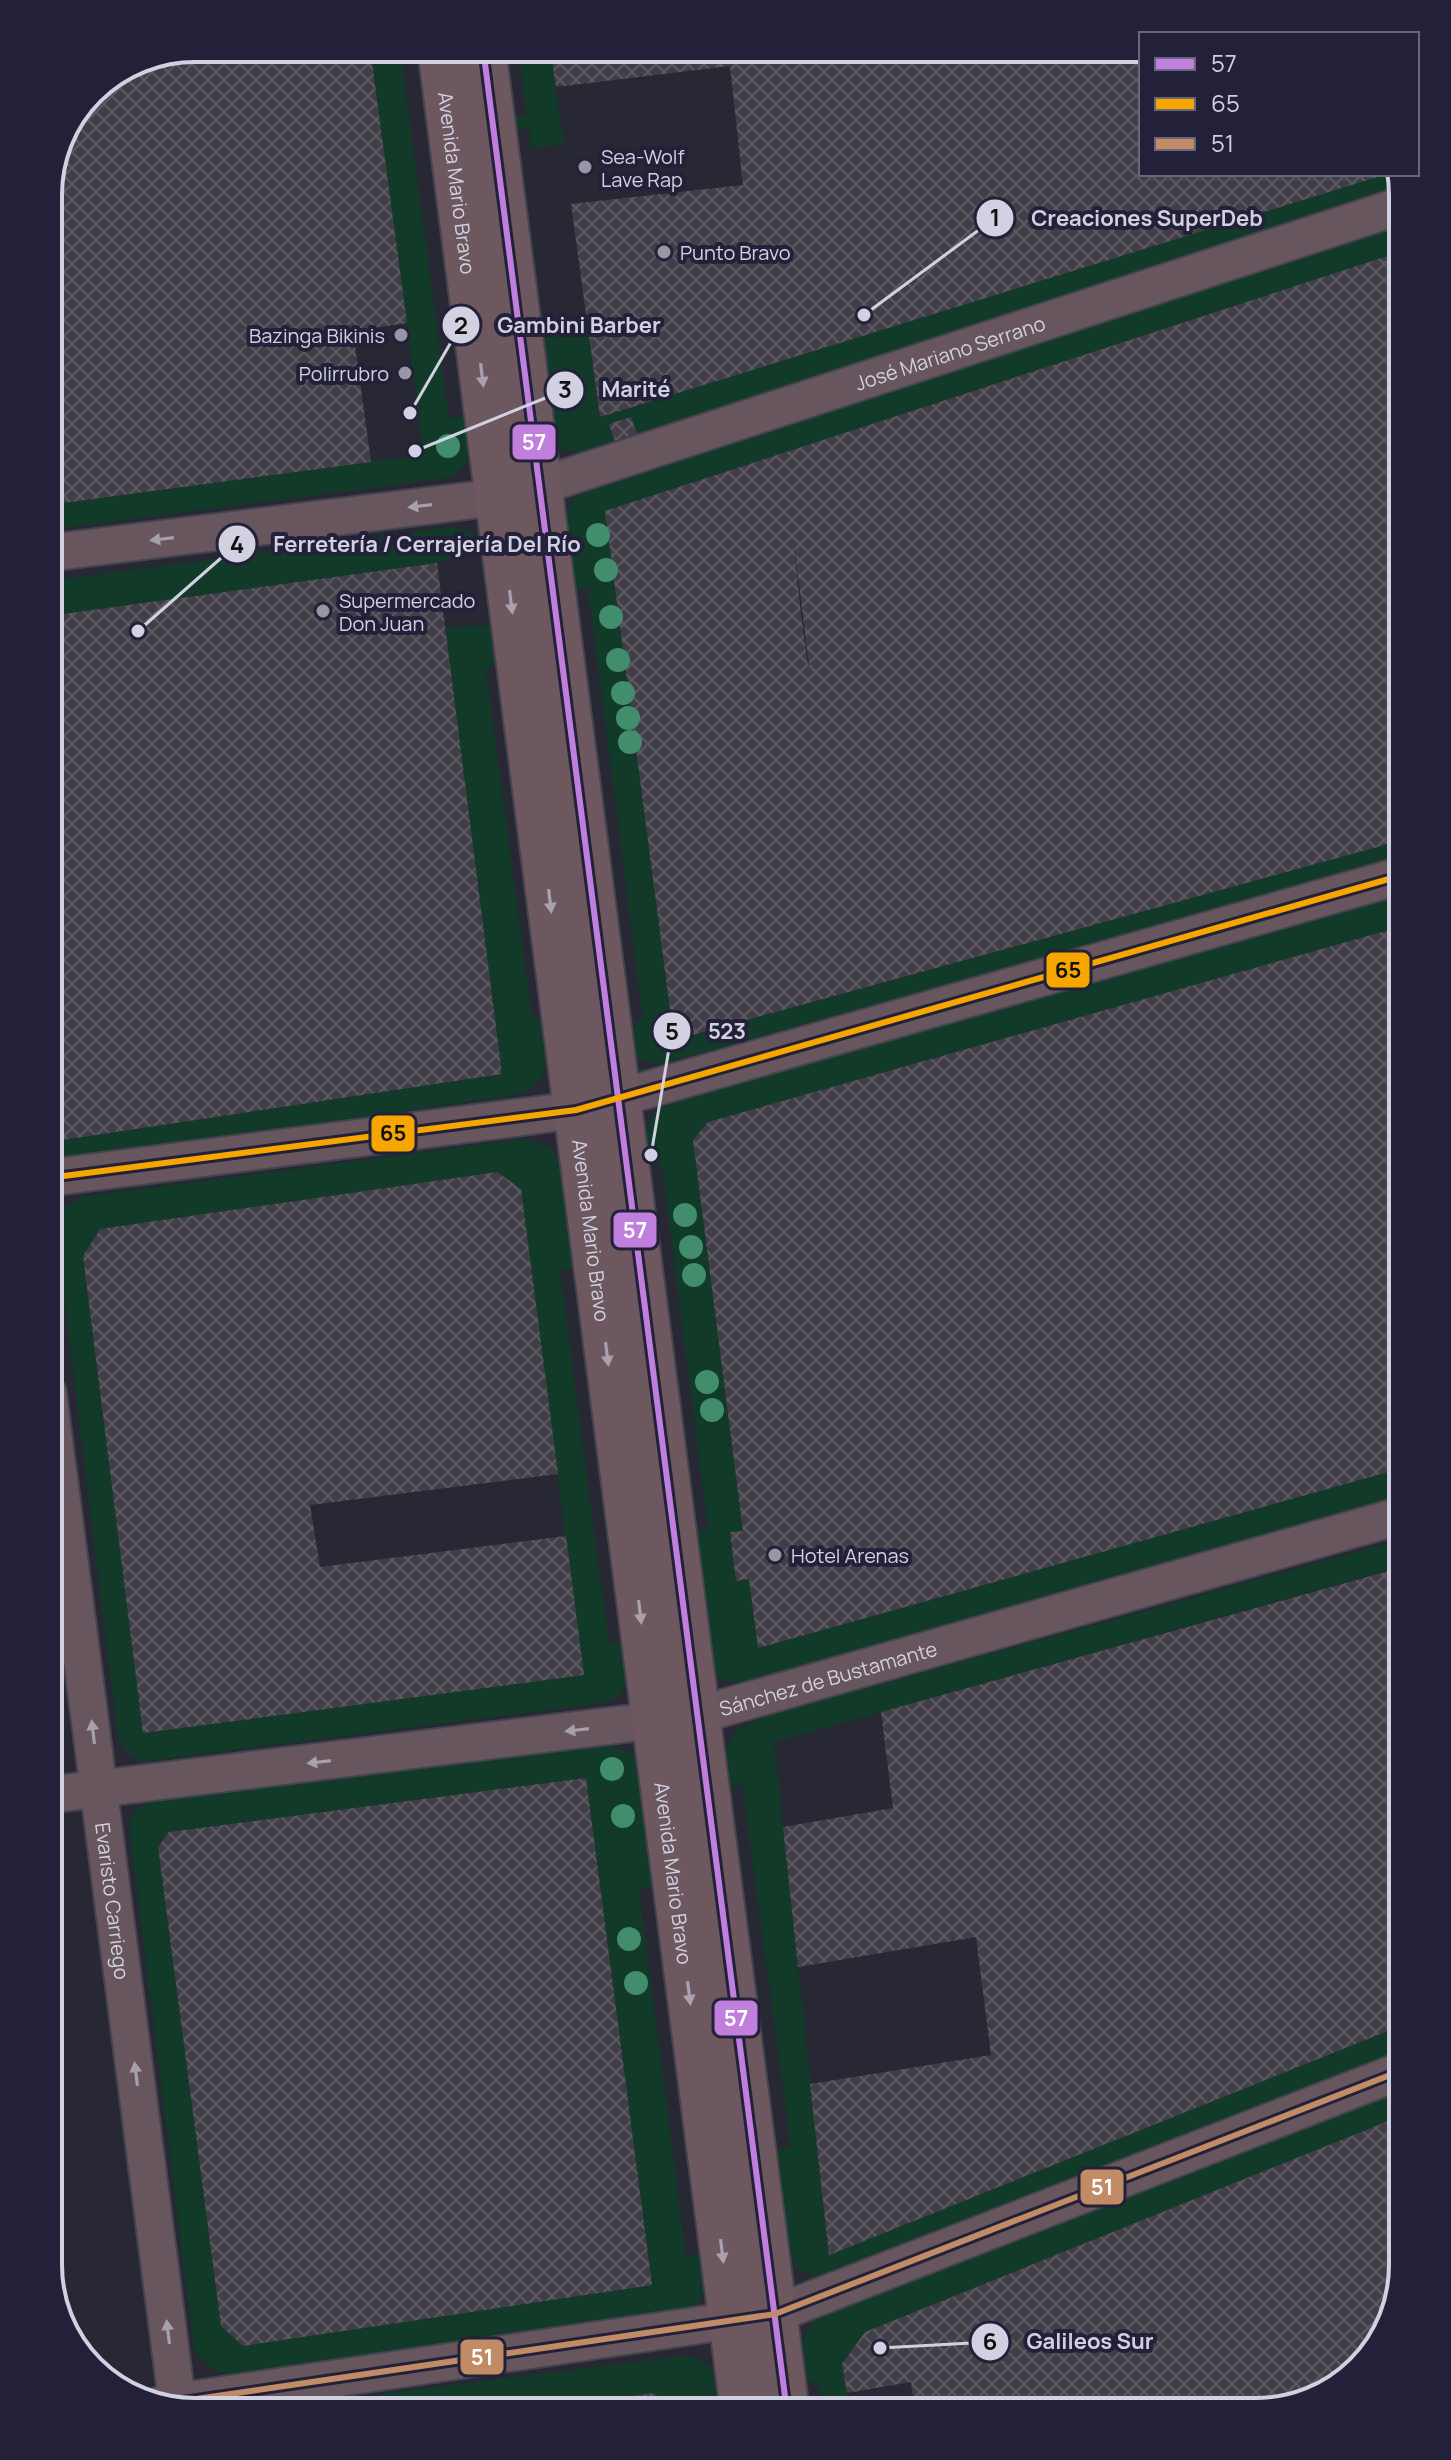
<svg xmlns="http://www.w3.org/2000/svg" width="1451" height="2460" viewBox="0 0 1451 2460" font-family="Manrope,sans-serif">
<style>
.grass{fill:#113a28;fill-rule:evenodd}
.building{fill:url(#building-cross-hatch);fill-rule:evenodd}
.lines{fill:none;stroke-linecap:round;stroke-linejoin:round}
.street-casing{stroke:#44434f;stroke-width:40}
.secondary-casing{stroke:#44434f;stroke-width:48}
.street{stroke:#67565d;stroke-width:36}
.secondary{stroke:#6e5860;stroke-width:44}
.bus-1-casing{stroke:#23213a;stroke-width:12}
.bus-2-casing{stroke:#23213a;stroke-width:12}
.bus-3-casing{stroke:#23213a;stroke-width:12}
.bus-1{stroke:#c07fdc;stroke-width:6}
.bus-2{stroke:#f7a600;stroke-width:6}
.bus-3{stroke:#c18c65;stroke-width:6}
.tree{fill:#418d6c}
.oneway{fill:#a9a1ae}
.oneway2{fill:#a7a0ad}
.poi-dot{fill:#9696a5;stroke:#23213a;stroke-width:3}
.labels{text-anchor:middle;dominant-baseline:central;stroke-width:8;stroke-linejoin:round;paint-order:stroke}
.poi-label{font-size:20px;fill:#d1d1e2;stroke:#23213a;text-anchor:start}
.street-label{font-size:20px;fill:#d1d1e2;stroke:#23213a}
.rim{fill:none;stroke:#d1d1e2;stroke-width:4}
.leader{fill:none;stroke:#d1d1e2;stroke-width:3}
.callout-dot{fill:#d1d1e2;stroke:#23213a;stroke-width:3}
.mark-label{font-size:24px;text-anchor:middle;font-weight:bold;fill:#111}
.callout-label{font-size:22px;text-anchor:middle;font-weight:bold;fill:#d1d1e2;stroke:#23213a;stroke-width:8;stroke-linejoin:round;paint-order:stroke}
.line-badge{stroke:#23213a;stroke-width:3}
.badge-label{font-size:22px;text-anchor:middle;font-weight:bold;fill:#fff}
.pale-badge-label{font-size:22px;text-anchor:middle;font-weight:bold;fill:#111}
</style>
<defs>
<pattern id="building-cross-hatch" width="8" height="8" patternUnits="userSpaceOnUse" patternTransform="scale(2)"><rect width="8" height="8" fill="#423e48"/><path d="M0 0l8 8M0 8l8-8" fill="none" stroke="#5c5962"/></pattern>
</defs>
<rect width="100%" height="100%" fill="#282734"/>
<g class="grass">
<path d="M370 48H418L419 53 401 56 449 418 465 416C469 442 476 465 447 478L48 530V505L424 455Z"/>
<polygon points="518,48 550,48 564,145 531,148 529,129 518,130 514,125 517,117 527,115"/>
<polygon points="1386,174 1398,174 1402,190 581,452 562,450 554,440 539,325 586,319 600,417"/>
<polygon points="1403,224 1403,251 605,511 674,1040 1403,840 1403,856 659,1065 639,1059 631,1046 628,1024 643,1020 588,588 573,590 564,519 574,496"/>
<polygon points="452,527 471,532 482,550 437,563 48,616 48,581"/>
<path d="M493 625 498 662 486 670 532 1016 544 1019C548 1052 555 1077 520 1094L66 1161 48 1153V1009L65 1140 502 1074 445 627Z"/>
<path d="M1403 895V926L708 1122 693 1140 743 1531 730 1532 736 1580 749 1579 758 1648 1403 1468V1496L754 1679C735 1684 721 1686 710 1666L694 1532 708 1529 662 1165 648 1166C644 1127 641 1120 678 1099Z"/>
<path d="M524 1139 548 1146 563 1164 576 1269 560 1271 609 1644 625 1642C628 1668 635 1691 605 1703L140 1762 123 1748 118 1737 55 1224 65 1207 81 1197ZM497 1172 520 1188 583 1675 143 1733 83 1256 100 1229Z"/>
<path d="M1403 1539V1566L774 1742 829 2254 1403 2025V2055L822 2280 794 2266 774 2150 791 2147 742 1785 726 1786C721 1747 726 1730 766 1716Z"/>
<path d="M607 1745 632 1753 641 1765 657 1886 639 1890 686 2256 704 2254C707 2279 713 2299 686 2311L238 2375C217 2375 203 2366 194 2348L129 1825C132 1811 142 1804 156 1801ZM586 1778 652 2284 243 2346 221 2326 158 1847 169 1832Z"/>
<path d="M1403 2085V2115L865 2332 842 2364 850 2412H822L818 2382 803 2383C799 2351 799 2333 826 2310Z"/>
<path d="M683 2356C718 2358 719 2383 724 2412H676L654 2393 515 2412H238Z"/>
</g>
<g class="building">
<polygon points="195,48 370,48 407,323 353,331 371,462 48,505 48,186 91,91 139,59"/>
<polygon points="550,48 1141,48 1141,174 1384,175 600,417 571,204 743,185 730,66 556,87"/>
<path d="M1403 251V840L674 1040 605 511ZM793 536 809 665H808L801 614Z"/>
<polygon points="631,417 637,434 615,441 609,424"/>
<polygon points="437,563 502,1074 56,1141 48,1080 48,616"/>
<polygon points="1403,926 1403,1468 758,1648 749,1579 736,1581 730,1532 743,1531 693,1140 708,1122"/>
<polygon points="497,1172 521,1189 558,1474 310,1505 320,1567 566,1536 584,1675 143,1733 83,1256 100,1229"/>
<polygon points="1403,1567 1403,2025 829,2255 810,2084 991,2055 976,1937 798,1967 783,1827 893,1808 881,1712"/>
<polygon points="586,1778 652,2285 243,2346 221,2326 158,1847 169,1832"/>
<polygon points="1403,2115 1403,2266 1379,2346 1321,2397 1256,2412 915,2412 911,2382 847,2393 842,2364 865,2332"/>
<polygon points="654,2393 678,2412 529,2412 529,2410"/>
</g>
<g class="lines">
<defs>
<g id="street">
<path id="s1" d="M48 553 498 497 540 486 1403 205"/>
<polyline points="48,1178 576,1110 1403,875"/>
<path id="s2" d="M48 1393 178 2409"/>
<path id="s3" d="M48 1795 698 1715 1403 1515"/>
<polyline points="162,2404 775,2314 1403,2070"/>
</g>
<g id="secondary">
<path id="s4" d="M440 48 743 2412"/>
<polyline points="483,48 787,2412"/>
</g>
</defs>
<use href="#street" class="street-casing"/>
<use href="#secondary" class="secondary-casing"/>
<use href="#street" class="street"/>
<use href="#secondary" class="secondary"/>
<defs>
<polyline id="bus-1" points="483,48 787,2412"/>
<polyline id="bus-2" points="48,1178 576,1110 1403,875"/>
<polyline id="bus-3" points="162,2404 775,2314 1403,2070"/>
</defs>
<use href="#bus-1" class="bus-1-casing"/>
<use href="#bus-2" class="bus-2-casing"/>
<use href="#bus-3" class="bus-3-casing"/>
<use href="#bus-1" class="bus-1"/>
<use href="#bus-2" class="bus-2"/>
<use href="#bus-3" class="bus-3"/>
</g>
<g class="tree">
<circle cx="448" cy="446" r="12"/>
<circle cx="598" cy="535" r="12"/>
<circle cx="606" cy="570" r="12"/>
<circle cx="611" cy="617" r="12"/>
<circle cx="618" cy="660" r="12"/>
<circle cx="623" cy="693" r="12"/>
<circle cx="628" cy="718" r="12"/>
<circle cx="630" cy="742" r="12"/>
<circle cx="685" cy="1215" r="12"/>
<circle cx="691" cy="1247" r="12"/>
<circle cx="694" cy="1275" r="12"/>
<circle cx="707" cy="1382" r="12"/>
<circle cx="712" cy="1410" r="12"/>
<circle cx="612" cy="1769" r="12"/>
<circle cx="623" cy="1816" r="12"/>
<circle cx="629" cy="1939" r="12"/>
<circle cx="636" cy="1983" r="12"/>
</g>
<defs><path id="oneway-solid" d="M-6-.8H1V-3.2L6.5 0L1 3.2V.8H-6Z" transform="scale(2)"/></defs>
<g class="oneway">
<use href="#oneway-solid" transform="translate(482 375) rotate(83)"/>
<use href="#oneway-solid" transform="translate(511 602) rotate(83)"/>
<use href="#oneway-solid" transform="translate(550 901) rotate(83)"/>
<use href="#oneway-solid" transform="translate(607 1354) rotate(83)"/>
<use href="#oneway-solid" transform="translate(640 1612) rotate(83)"/>
<use href="#oneway-solid" transform="translate(689 1993) rotate(83)"/>
<use href="#oneway-solid" transform="translate(722 2251) rotate(83)"/>
</g>
<g class="oneway2">
<use href="#oneway-solid" transform="translate(420 506) rotate(173)"/>
<use href="#oneway-solid" transform="translate(162 539) rotate(173)"/>
<use href="#oneway-solid" transform="translate(577 1730) rotate(173)"/>
<use href="#oneway-solid" transform="translate(93 1732) rotate(-97)"/>
<use href="#oneway-solid" transform="translate(319 1762) rotate(173)"/>
<use href="#oneway-solid" transform="translate(136 2074) rotate(-97)"/>
<use href="#oneway-solid" transform="translate(168 2332) rotate(-97)"/>
</g>
<g class="poi-dot">
<circle cx="585" cy="167" r="8"/>
<circle cx="664" cy="252" r="8"/>
<circle cx="401" cy="335" r="8"/>
<circle cx="405" cy="373" r="8"/>
<circle cx="323" cy="611" r="8"/>
<circle cx="775" cy="1555" r="8"/>
</g>
<g class="labels">
<g class="poi-label">
<text x="601" y="156">Sea-Wolf<tspan x="601" dy="23">Lave Rap</tspan></text>
<text x="680" y="252">Punto Bravo</text>
<text x="385" y="335" text-anchor="end">Bazinga Bikinis</text>
<text x="389" y="373" text-anchor="end">Polirrubro</text>
<text x="339" y="600">Supermercado<tspan x="339" dy="23">Don Juan</tspan></text>
<text x="791" y="1555">Hotel Arenas</text>
</g>
<g class="street-label">
<text stroke="none"><textPath href="#s4" startOffset="136">Avenida Mario Bravo</textPath></text>
<text stroke="none"><textPath href="#s1" startOffset="928">José Mariano Serrano</textPath></text>
<text stroke="none"><textPath href="#s4" startOffset="1192">Avenida Mario Bravo</textPath></text>
<text stroke="none"><textPath href="#s3" startOffset="790">Sánchez de Bustamante</textPath></text>
<text stroke="none"><textPath href="#s4" startOffset="1840">Avenida Mario Bravo</textPath></text>
<text stroke="none"><textPath href="#s2" startOffset="512">Evaristo Carriego</textPath></text>
</g>
</g>
<path d="M0 0H1451V2460H0ZM195 62H1256A133 133 0 0 1 1389 195V2265A133 133 0 0 1 1256 2398H195A133 133 0 0 1 62 2265V195A133 133 0 0 1 195 62Z" fill="#23213a" fill-rule="evenodd"/>
<path class="rim" d="M195 62H1256A133 133 0 0 1 1389 195V2265A133 133 0 0 1 1256 2398H195A133 133 0 0 1 62 2265V195A133 133 0 0 1 195 62Z"/>
<path class="leader" d="M864 315L995 218M410 413L461 325M415 451L565 390M138 631L237 544M651 1155L672 1031M880 2348L990 2342"/>
<g class="callout-dot">
<circle cx="864" cy="315" r="8"/>
<circle cx="410" cy="413" r="8"/>
<circle cx="415" cy="451" r="8"/>
<circle cx="138" cy="631" r="8"/>
<circle cx="651" cy="1155" r="8"/>
<circle cx="880" cy="2348" r="8"/>
<circle cx="995" cy="218" r="20"/>
<circle cx="461" cy="325" r="20"/>
<circle cx="565" cy="390" r="20"/>
<circle cx="237" cy="544" r="20"/>
<circle cx="672" cy="1031" r="20"/>
<circle cx="990" cy="2342" r="20"/>
</g>
<g class="mark-label">
<text x="995" y="226">1</text>
<text x="461" y="334">2</text>
<text x="565" y="398">3</text>
<text x="237" y="553">4</text>
<text x="672" y="1040">5</text>
<text x="990" y="2350">6</text>
</g>
<g class="callout-label">
<text x="1147" y="226">Creaciones SuperDeb</text>
<text x="579" y="333">Gambini Barber</text>
<text x="636" y="397">Marité</text>
<text x="427" y="552">Ferretería / Cerrajería Del Río</text>
<text x="727" y="1039">523</text>
<text x="1090" y="2349">Galileos Sur</text>
</g>
<g class="line-badge">
<rect x="511" y="423" width="46" height="38" rx="8" fill="#c07fdc"/>
<rect x="1045" y="951" width="46" height="38" rx="8" fill="#f7a600"/>
<rect x="370" y="1114" width="46" height="39" rx="8" fill="#f7a600"/>
<rect x="612" y="1211" width="46" height="38" rx="8" fill="#c07fdc"/>
<rect x="713" y="1999" width="46" height="38" rx="8" fill="#c07fdc"/>
<rect x="1079" y="2168" width="46" height="38" rx="8" fill="#c18c65"/>
<rect x="459" y="2338" width="46" height="38" rx="8" fill="#c18c65"/>
</g>
<g class="badge-label">
<text x="534" y="450">57</text>
<text x="635" y="1238">57</text>
<text x="736" y="2026">57</text>
<text x="1102" y="2195">51</text>
<text x="482" y="2365">51</text>
</g>
<g class="pale-badge-label">
<text x="1068" y="978">65</text>
<text x="393" y="1141">65</text>
</g>
<rect x="1139" y="32" width="280" height="144" fill="#23213a" stroke="#69677d" stroke-width="2"/>
<rect x="1155" y="58" width="40" height="12" fill="#c07fdc" stroke="#69677d" stroke-width="2"/>
<text x="1211" y="72" font-size="24" fill="#d1d1e2">57</text>
<rect x="1155" y="98" width="40" height="12" fill="#f7a600" stroke="#69677d" stroke-width="2"/>
<text x="1211" y="112" font-size="24" fill="#d1d1e2">65</text>
<rect x="1155" y="138" width="40" height="12" fill="#c18c65" stroke="#69677d" stroke-width="2"/>
<text x="1211" y="152" font-size="24" fill="#d1d1e2">51</text>
</svg>
